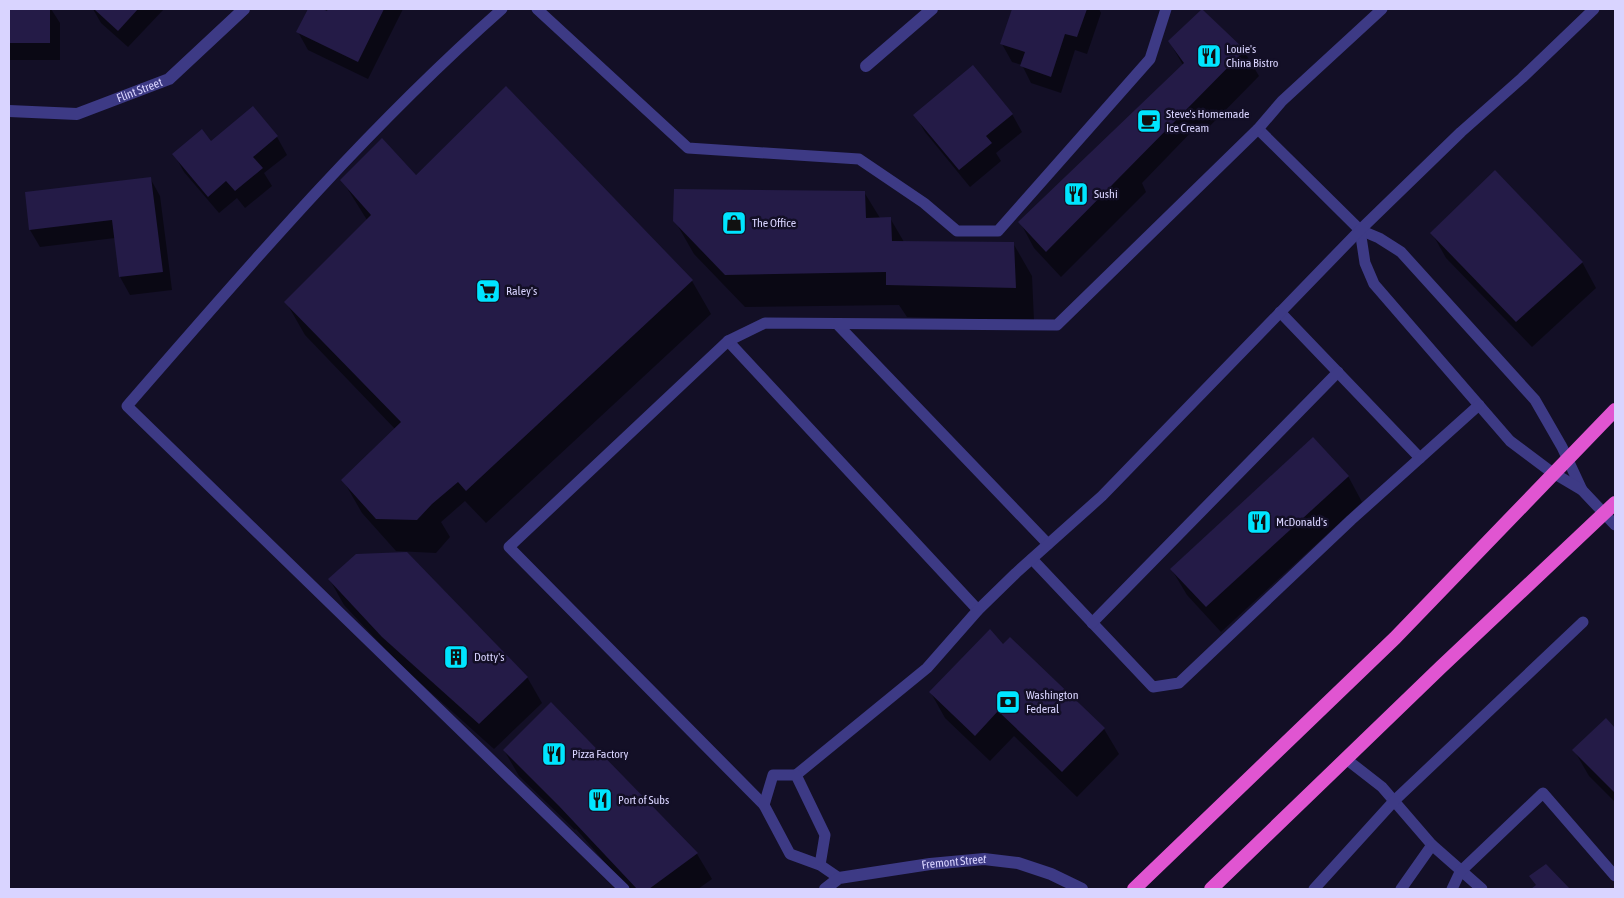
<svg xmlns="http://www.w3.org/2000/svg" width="1624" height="898" viewBox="0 0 1624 898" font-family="'Asap Condensed',sans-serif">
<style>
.shadow{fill:#0007}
.building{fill:#241b47}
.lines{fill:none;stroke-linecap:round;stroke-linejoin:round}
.service{stroke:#3d3a85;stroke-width:11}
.minor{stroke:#3d3a85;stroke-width:12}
.tertiary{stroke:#3d3a85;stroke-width:12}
.trunk{stroke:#e055d1;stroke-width:14}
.labels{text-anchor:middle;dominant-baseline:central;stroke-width:5;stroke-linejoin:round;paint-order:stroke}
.poi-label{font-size:12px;fill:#d9d4ff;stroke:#130f26;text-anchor:start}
.street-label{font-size:12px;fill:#d9d4ff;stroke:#130f26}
</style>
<rect width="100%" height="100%" fill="#130f26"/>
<g class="shadow">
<polygon points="9,9 51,9 60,23 60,60 9,60"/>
<polygon points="93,9 164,9 128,47 101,23"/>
<polygon points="309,9 319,9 328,13 330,9 403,9 368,79 308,50 298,32"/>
<polygon points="1014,9 1099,9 1101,13 1087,54 1075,50 1061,93 1031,83 1022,65 1012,62 1002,44"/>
<polygon points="1203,10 1244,51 1259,76 1204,132 1198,125 1142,183 1146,192 1061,277 1034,248 1020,222 1183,65 1169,41"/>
<polygon points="506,88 692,281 711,314 486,523 465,501 441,522 450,537 436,553 396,551 362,513 343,480 395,429 305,335 286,302 367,220 342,180 415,176"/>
<polygon points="1012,114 1022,132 996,153 1001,161 970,187 925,132 915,115"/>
<polygon points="277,137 287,155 264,173 272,186 245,208 237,198 219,213 184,172 174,154 211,143"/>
<polygon points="150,178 160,196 172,290 130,295 120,277 115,238 40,247 30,230"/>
<polygon points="864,192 880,218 890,218 904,242 1013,243 1032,276 1034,321 907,317 899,305 745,307 694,254 675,221"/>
<polygon points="1432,233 1582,262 1596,288 1532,347 1446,258"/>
<polygon points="1348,476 1362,502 1221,632 1187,595 1172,570"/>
<polygon points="330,580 527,677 542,703 494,749 398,663 344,605"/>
<polygon points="1003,645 1104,729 1119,754 1077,797 1014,736 990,761 945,718 931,693"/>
<polygon points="1606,720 1615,729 1615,802 1589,776 1574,750"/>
<polygon points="504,750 697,854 712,879 698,889 628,889 576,829 575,830 519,776"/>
</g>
<g class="building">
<rect x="9" y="9" width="41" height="34"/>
<polygon points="94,9 138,9 118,31"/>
<polygon points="308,9 322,9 327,11 328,9 384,9 358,62 296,32"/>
<polygon points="1012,9 1087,9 1077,37 1065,34 1051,77 1020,66 1025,52 1000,44"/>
<polygon points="1202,9 1245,50 1046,252 1018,222 1184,63 1168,41"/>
<polygon points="973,65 1013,114 986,136 992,143 959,170 913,115"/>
<polygon points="506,86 693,280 466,491 458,482 432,504 417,520 376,519 341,480 401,422 284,302 371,215 340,180 382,138 416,175"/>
<polygon points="253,106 278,136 253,157 263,168 235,191 226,181 208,197 172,154 202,129 211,141"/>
<polygon points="1495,170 1583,262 1516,322 1430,233"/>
<polygon points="151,177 163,272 119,277 112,220 29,230 25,192"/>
<polygon points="674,189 865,191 866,218 891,217 892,241 1014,242 1016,288 886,285 886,272 725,275 673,221"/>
<polygon points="1313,437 1349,476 1206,607 1170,569"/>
<polygon points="407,552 528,677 479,724 382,637 328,579 356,554"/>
<polygon points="990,629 1003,644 1010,637 1105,728 1062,772 998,711 975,736 929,692"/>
<polygon points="551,702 698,853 649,889 637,889 559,806 503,750"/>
<polygon points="1606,718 1615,728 1615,793 1572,750"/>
<polygon points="1546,864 1570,889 1531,889 1536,885 1529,876"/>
</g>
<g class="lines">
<g class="service">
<path d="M502 9C365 130 247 268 127 406L624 889"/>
<polyline points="537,9 688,148 859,159 924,203 957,231 998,231 1150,59 1166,9"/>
<polyline points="1258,129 1360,230 1379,238 1401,252 1535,400 1562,447 1582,490"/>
<polyline points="1360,230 1365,263 1374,284 1510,441 1550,471 1582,490 1615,525"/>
<polyline points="1280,312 1420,458"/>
<polyline points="837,324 1048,544"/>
<polyline points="728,341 978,610"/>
<polyline points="1032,559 1153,687 1179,683 1351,520 1479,405"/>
<polyline points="1092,623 1338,372"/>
<polyline points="1346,759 1382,787 1432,845 1401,889"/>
<polyline points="796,775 927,668 978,610 1016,573 1102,496 1360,230 1461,132 1522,78 1594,9"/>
<polyline points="764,805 509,547 728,341 765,323 1057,325 1258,129 1282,101 1382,9"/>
<polyline points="1432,845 1482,889"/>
<polyline points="820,865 825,835 796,775 773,775 764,805 790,854 820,865 839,878"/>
<polyline points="1314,889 1394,801 1583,622"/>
<polyline points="1452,889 1460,872 1543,793 1615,876"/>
</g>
<g class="minor">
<polyline points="866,66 932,9"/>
<path id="s1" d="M9 111 77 114 169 79 244 9"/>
</g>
<path class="tertiary" id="s2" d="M825 889 839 878 930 864 984 859 1018 863 1051 874 1082 889"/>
<g class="trunk">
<polyline points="1134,889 1395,638 1615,410"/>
<polyline points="1211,889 1440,668 1615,503"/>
</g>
</g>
<defs>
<symbol id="restaurant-square" viewBox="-11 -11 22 22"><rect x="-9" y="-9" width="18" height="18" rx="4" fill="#00e5ff" stroke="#130f26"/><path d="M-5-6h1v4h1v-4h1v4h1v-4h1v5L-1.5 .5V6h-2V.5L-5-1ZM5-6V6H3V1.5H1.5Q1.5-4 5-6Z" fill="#111"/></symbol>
<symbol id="cafe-square" viewBox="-11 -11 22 22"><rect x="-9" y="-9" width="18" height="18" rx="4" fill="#00e5ff" stroke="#130f26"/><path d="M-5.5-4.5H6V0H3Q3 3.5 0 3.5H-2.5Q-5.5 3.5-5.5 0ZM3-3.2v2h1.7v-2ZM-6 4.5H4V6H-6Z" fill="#111"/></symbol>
<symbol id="shop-square" viewBox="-11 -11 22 22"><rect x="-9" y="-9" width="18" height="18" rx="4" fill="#00e5ff" stroke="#130f26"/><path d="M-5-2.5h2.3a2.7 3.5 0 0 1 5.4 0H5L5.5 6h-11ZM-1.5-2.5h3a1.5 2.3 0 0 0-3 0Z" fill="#111"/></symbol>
<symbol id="supermarket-square" viewBox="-11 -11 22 22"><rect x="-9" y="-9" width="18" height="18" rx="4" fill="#00e5ff" stroke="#130f26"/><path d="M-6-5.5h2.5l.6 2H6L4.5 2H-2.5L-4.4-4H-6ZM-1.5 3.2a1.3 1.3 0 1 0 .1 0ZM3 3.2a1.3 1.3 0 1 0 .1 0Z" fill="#111"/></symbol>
<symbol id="building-square" viewBox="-11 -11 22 22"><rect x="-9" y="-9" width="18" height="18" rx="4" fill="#00e5ff" stroke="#130f26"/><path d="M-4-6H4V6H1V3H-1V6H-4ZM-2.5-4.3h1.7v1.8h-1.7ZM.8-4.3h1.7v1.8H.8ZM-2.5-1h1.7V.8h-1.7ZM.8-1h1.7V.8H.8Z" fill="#111"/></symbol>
<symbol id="bank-square" viewBox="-11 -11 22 22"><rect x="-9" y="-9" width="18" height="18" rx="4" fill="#00e5ff" stroke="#130f26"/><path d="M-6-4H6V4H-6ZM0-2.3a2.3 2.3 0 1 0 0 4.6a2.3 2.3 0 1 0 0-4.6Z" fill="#111"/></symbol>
</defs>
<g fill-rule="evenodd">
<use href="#restaurant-square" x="1195" y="42" width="28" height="28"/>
<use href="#cafe-square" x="1135" y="107" width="28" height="28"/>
<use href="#restaurant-square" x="1062" y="180" width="28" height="28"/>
<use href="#shop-square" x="720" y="209" width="28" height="28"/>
<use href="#supermarket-square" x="474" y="277" width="28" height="28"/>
<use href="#restaurant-square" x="1245" y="508" width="28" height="28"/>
<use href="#building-square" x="442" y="643" width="28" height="28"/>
<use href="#bank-square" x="994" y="688" width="28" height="28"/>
<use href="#restaurant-square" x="540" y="740" width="28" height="28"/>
<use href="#restaurant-square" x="586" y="786" width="28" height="28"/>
</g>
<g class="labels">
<g class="poi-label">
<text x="1226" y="49">Louie's<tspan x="1226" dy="14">China Bistro</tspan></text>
<text x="1166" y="114">Steve's Homemade<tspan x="1166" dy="14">Ice Cream</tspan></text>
<text x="1094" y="194">Sushi</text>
<text x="752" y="223">The Office</text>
<text x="506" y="291">Raley's</text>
<text x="1276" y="522">McDonald's</text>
<text x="474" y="657">Dotty's</text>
<text x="1026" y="695">Washington<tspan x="1026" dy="14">Federal</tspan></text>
<text x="572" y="754">Pizza Factory</text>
<text x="618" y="800">Port of Subs</text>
</g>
<g class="street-label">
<text stroke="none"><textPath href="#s1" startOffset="135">Flint Street</textPath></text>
<text stroke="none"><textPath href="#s2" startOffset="134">Fremont Street</textPath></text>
</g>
</g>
<rect width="1624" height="898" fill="none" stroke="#d9d4ff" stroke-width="20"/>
</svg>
